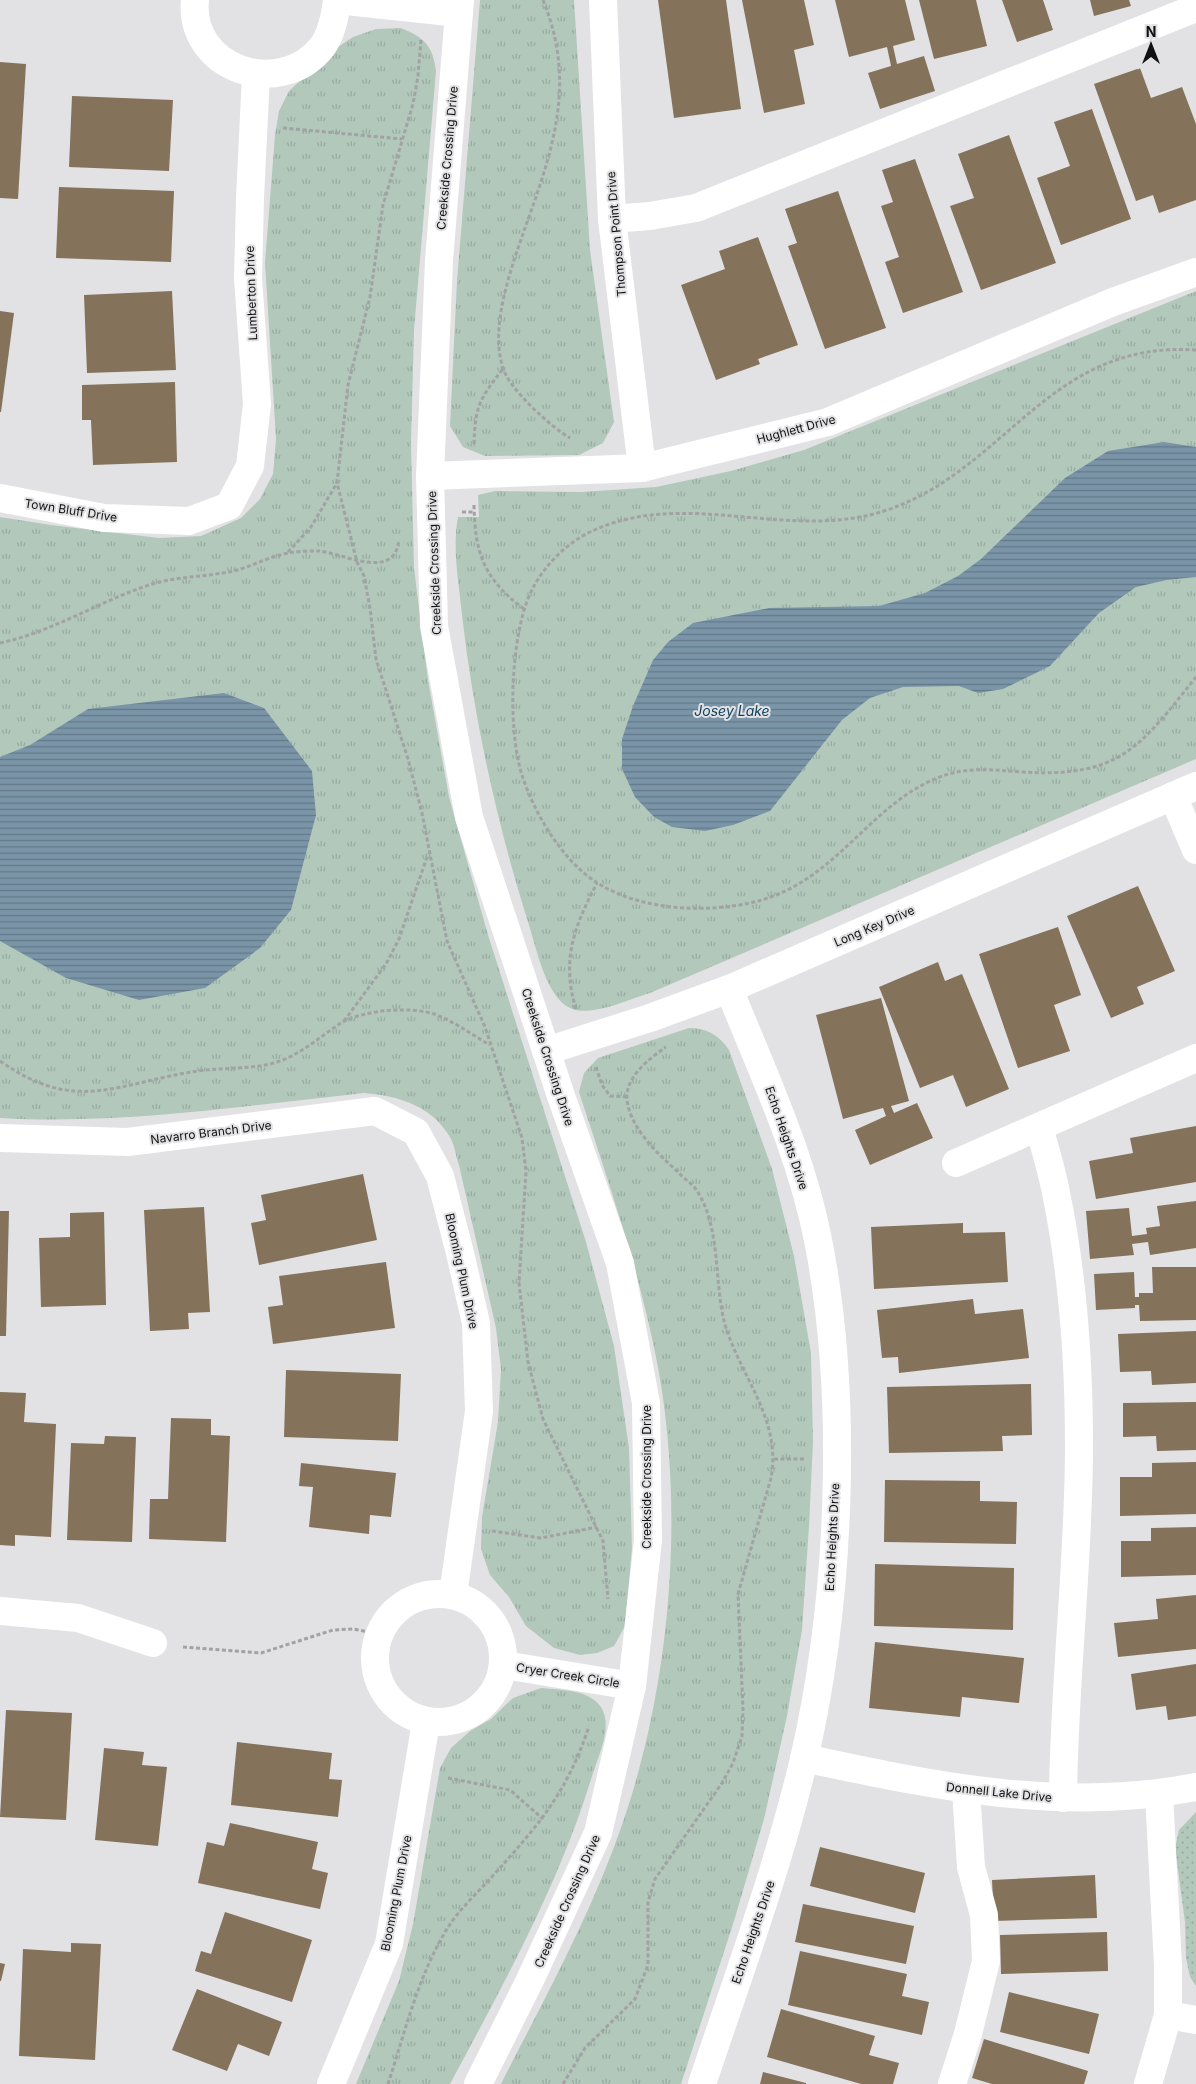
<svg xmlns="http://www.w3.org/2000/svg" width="1196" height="2084" viewBox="0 0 1196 2084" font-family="Inter,sans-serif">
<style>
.grass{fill:url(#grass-tufts)}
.park{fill:url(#park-dots)}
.water{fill:url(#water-rules)}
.building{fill:#84725b}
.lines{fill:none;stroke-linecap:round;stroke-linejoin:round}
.path{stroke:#a2a2a4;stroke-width:3;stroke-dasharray:4 2.5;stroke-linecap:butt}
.minor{stroke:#fff;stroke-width:28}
.labels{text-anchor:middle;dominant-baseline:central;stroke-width:4;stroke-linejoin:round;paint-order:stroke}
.street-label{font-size:12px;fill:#101111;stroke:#e2e2e4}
.water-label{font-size:14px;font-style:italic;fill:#13425f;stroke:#e2e2e4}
</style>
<defs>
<pattern id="grass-tufts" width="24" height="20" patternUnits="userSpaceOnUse" patternTransform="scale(1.25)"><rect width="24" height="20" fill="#b1c8bb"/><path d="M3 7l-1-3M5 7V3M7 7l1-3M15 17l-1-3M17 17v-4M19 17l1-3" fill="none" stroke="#97aba0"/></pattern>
<pattern id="park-dots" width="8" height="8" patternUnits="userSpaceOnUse" patternTransform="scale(1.25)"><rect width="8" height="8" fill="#b1c8bb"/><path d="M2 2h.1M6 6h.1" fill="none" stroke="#97aba0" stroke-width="1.8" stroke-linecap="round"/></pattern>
<pattern id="water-rules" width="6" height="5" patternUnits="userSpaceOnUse" patternTransform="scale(1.25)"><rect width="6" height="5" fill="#7b95a8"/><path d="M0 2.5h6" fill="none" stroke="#637887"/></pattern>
</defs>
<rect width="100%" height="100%" fill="#e2e2e4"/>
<g class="grass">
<polygon points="480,0 574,0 590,250 614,422 603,443 579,455 485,456 463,447 450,426 457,281"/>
<path d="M401 28C424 37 433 46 436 71L414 330 411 443 414 568 428 680 449 797 488 935 586 1242 614 1346 629 1448 632 1548 625 1626 614 1646 597 1653 580 1655 554 1648 526 1626 509 1597 490 1575 481 1549 482 1517 498 1422 501 1369 496 1328 459 1165C456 1157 455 1147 451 1139 433 1106 399 1096 364 1093 243 1106 122 1125 0 1118V517L51 525 159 538 201 536 241 518 260 499 273 474 276 439 265 263 275 135 279 111 289 91 332 51 353 37 376 29Z"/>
<path d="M1196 291V759L650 993C629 999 590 1018 570 1008 546 997 536 947 529 925 497 824 474 720 462 615 459 583 452 548 458 517H479L478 495 495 491 582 492 656 487 731 471 804 450Z"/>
<path d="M689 1028C707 1028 719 1035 729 1050L772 1169 794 1256 811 1353 813 1441 809 1526 802 1630 787 1716 764 1819 734 1921 681 2084H501C544 1999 591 1915 622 1825 672 1681 686 1502 655 1352 637 1264 607 1178 579 1092L584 1073 598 1058Z"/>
<path d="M541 1688C561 1690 588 1689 601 1707 613 1726 599 1754 593 1773 560 1883 504 1983 450 2084H356L399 1981 413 1924 440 1768 451 1748 470 1731 491 1719 513 1698Z"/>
</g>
<polygon class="park" points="1196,1812 1196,1986 1190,1977 1186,1958 1185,1922 1175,1848 1179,1830"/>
<g class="water">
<polygon points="1164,442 1196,447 1196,577 1167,580 1136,587 1099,613 1050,666 1003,689 978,693 959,686 903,687 870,698 842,720 770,811 733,825 705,831 672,827 654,817 635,797 622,769 622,739 633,706 653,660 668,642 693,623 769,608 879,606 925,593 958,576 981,559 1065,478 1108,451"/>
<polygon points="224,693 264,708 312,771 316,815 291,910 260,948 205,988 139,1000 66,978 0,941 0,757 30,745 88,709"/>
</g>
<g class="building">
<polygon points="658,0 726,0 741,109 674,118"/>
<polygon points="742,0 804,0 814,45 794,50 805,104 764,113"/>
<polygon points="835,0 905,0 915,40 893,46 897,64 924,56 935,91 880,109 868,73 891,66 887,47 849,57"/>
<polygon points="919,0 976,0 987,46 934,59"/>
<polygon points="1002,0 1043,0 1053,30 1017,42"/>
<polygon points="1090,0 1129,0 1131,6 1094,16"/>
<polygon points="0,62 26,64 18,199 0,198"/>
<polygon points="1140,68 1151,98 1182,87 1196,124 1196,200 1159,213 1153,195 1136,201 1094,84"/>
<polygon points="72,96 173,100 169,171 69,167"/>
<polygon points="1092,109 1131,219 1061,245 1037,178 1070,166 1054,122"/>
<polygon points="1009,135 1056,263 981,290 950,206 974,198 958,154"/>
<polygon points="915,159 963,292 903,313 885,262 899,257 881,206 893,202 882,170"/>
<polygon points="59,187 174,191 171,262 56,258"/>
<polygon points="838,191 886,328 825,349 788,246 797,243 785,209"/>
<polygon points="758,237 798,345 758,359 760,364 716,380 681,285 725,269 719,251"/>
<polygon points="172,291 176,370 87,373 84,295"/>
<polygon points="0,311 14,313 1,412 0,412"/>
<polygon points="175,382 177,462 93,465 91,420 82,420 82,385"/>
<polygon points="1138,886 1175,971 1137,987 1144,1004 1111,1018 1067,916"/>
<polygon points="1058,927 1081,995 1054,1005 1070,1051 1018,1068 979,954"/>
<polygon points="938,962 945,981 962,974 1009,1089 966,1107 953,1075 920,1088 879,987"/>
<polygon points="881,998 909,1101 891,1106 894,1113 917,1103 933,1138 870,1165 855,1130 886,1116 883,1108 843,1119 816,1015"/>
<polygon points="1196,1126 1196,1182 1096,1199 1089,1161 1133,1153 1130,1138"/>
<polygon points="363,1174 377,1240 259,1265 251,1223 266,1220 261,1195"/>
<polygon points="1196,1201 1196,1248 1150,1255 1148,1242 1132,1244 1134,1255 1090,1259 1086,1211 1129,1208 1132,1236 1147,1234 1146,1228 1160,1226 1157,1206"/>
<polygon points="204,1207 210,1312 188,1313 189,1329 150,1331 144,1210"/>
<polygon points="0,1211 9,1211 6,1336 0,1336"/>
<polygon points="104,1212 106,1305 41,1307 39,1238 70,1237 70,1213"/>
<polygon points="963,1223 963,1233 1005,1232 1008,1282 874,1289 871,1227"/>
<polygon points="386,1262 395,1328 273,1344 268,1307 283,1305 279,1276"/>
<polygon points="1152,1267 1196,1267 1196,1320 1140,1321 1139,1305 1135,1305 1135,1308 1096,1310 1094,1274 1134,1272 1135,1297 1139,1297 1139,1293 1153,1293"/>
<polygon points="973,1299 975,1314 1023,1309 1029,1358 899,1373 898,1357 882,1358 877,1310"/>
<polygon points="1196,1331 1196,1383 1152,1385 1151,1371 1120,1372 1118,1334"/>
<polygon points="286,1370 401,1374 398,1441 284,1437"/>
<polygon points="1031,1384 1032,1435 1002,1436 1003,1451 889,1453 887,1387"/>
<polygon points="0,1392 26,1393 24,1422 56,1424 51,1537 15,1535 15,1546 0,1545"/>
<polygon points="1196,1402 1196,1450 1157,1451 1156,1436 1123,1437 1123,1403"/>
<polygon points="171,1418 211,1419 211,1435 230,1436 226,1542 149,1539 150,1499 168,1499"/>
<polygon points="105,1436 136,1437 132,1542 67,1540 71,1443 104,1444"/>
<polygon points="1196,1462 1196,1514 1120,1516 1120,1477 1152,1477 1152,1463"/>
<polygon points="301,1463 396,1473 391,1517 370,1515 369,1534 309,1527 313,1487 299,1486"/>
<polygon points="885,1480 980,1481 980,1501 1017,1502 1016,1544 884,1542"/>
<polygon points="1196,1527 1196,1575 1121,1577 1121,1541 1151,1541 1151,1528"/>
<polygon points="875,1564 1014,1568 1013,1630 874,1626"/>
<polygon points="1196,1595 1196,1649 1118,1657 1114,1623 1158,1619 1156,1599"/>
<polygon points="875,1642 1024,1658 1019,1703 962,1697 960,1717 869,1708"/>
<polygon points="1196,1664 1196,1716 1168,1720 1166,1706 1136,1710 1131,1674"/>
<polygon points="6,1710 72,1713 66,1820 0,1817"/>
<polygon points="237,1742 332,1753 329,1779 342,1780 338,1817 231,1805"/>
<polygon points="104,1748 144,1752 142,1765 167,1767 158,1846 95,1840"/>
<polygon points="230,1823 318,1842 312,1869 328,1873 320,1909 198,1883 207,1842 224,1846"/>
<polygon points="820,1847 925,1873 915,1913 810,1886"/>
<polygon points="1095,1875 1097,1918 994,1921 992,1880"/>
<polygon points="803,1904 914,1926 906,1964 795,1942"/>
<polygon points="225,1912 312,1940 292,2002 195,1971 201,1951 211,1954"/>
<polygon points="1107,1932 1108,1971 1001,1974 1000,1935"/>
<polygon points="71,1943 101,1944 95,2060 19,2056 23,1949 71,1952"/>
<polygon points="800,1951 907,1974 902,1996 929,2002 922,2035 788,2005"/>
<polygon points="0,1963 5,1964 1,1981 0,1981"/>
<polygon points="197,1989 282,2022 269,2056 238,2044 227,2071 172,2050"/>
<polygon points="1009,1992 1099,2014 1089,2054 1000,2032"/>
<polygon points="781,2009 875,2036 869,2055 899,2063 893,2084 861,2084 767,2057"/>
<polygon points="984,2039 1088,2071 1084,2084 992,2084 972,2078"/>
<polygon points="763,2072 806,2083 806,2084 760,2084"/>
</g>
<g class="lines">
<g class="path">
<path d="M543 0C582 95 544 170 514 260 504 293 492 334 503 368 509 389 551 427 570 438"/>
<polyline points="421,40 418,76 413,104 383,205 370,297 348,385 337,483 357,562 364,576 370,608 376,659 408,759 422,813 447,941 485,1027 522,1138 526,1171 519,1283 528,1362 543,1419 603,1541 608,1599"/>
<polyline points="283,128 402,139"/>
<path d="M1196 350C1048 340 1006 472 884 511 788 542 684 487 590 532 567 543 546 564 534 586 510 628 507 729 522 775 534 813 562 860 596 882 640 911 708 914 758 901 837 880 867 807 937 778 966 766 993 770 1023 772 1120 778 1140 747 1196 677"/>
<path d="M474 444C475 406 480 398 503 369"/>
<path d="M474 505C475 554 484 579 524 609"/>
<polyline points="462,512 475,512"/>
<polyline points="288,552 311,527 337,483"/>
<path d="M0 643C52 632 98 602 149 585 177 576 206 577 234 571 253 566 270 556 289 553 298 551 310 551 319 551 343 553 394 582 399 540"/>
<path d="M576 1009C561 960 574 927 597 883"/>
<polyline points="344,1021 386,964 399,939 428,854"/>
<path d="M0 1061C77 1115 116 1083 198 1071 225 1067 251 1070 277 1062 300 1055 321 1036 341 1023 363 1010 410 1006 434 1014 454 1021 472 1035 490 1045"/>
<polyline points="596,1067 602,1085 610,1096 627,1097"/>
<polyline points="774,1459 806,1459"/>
<polyline points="492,1531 541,1538 597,1527"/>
<polyline points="183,1647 261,1653 333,1630 353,1629 380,1634"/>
<polyline points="448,1778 510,1790 543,1819"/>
<path d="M388 2084C405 2032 418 1976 447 1929 458 1911 475 1895 489 1880 536 1828 567 1794 589 1726"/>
<path d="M563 2084 585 2048 635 1999 648 1965V1902L655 1879 722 1783 733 1763 742 1736 743 1709 738 1594 771 1478C782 1418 739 1376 724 1321 714 1280 721 1224 695 1188 692 1184 686 1180 681 1175 660 1155 631 1131 627 1100 625 1077 649 1059 666 1047"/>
</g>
<g class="minor">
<path d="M195 0C188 69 280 100 322 47 332 34 335 16 337 0"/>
<polyline points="337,0 459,13"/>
<polyline points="460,0 439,261 430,476 434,626 469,817 561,1096 620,1263 646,1403 648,1540 632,1686 598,1833 530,1980 478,2084"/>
<polyline points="603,0 612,219 642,468"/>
<polyline points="612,219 650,216 696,208 1196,8"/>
<polyline points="430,476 642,468 828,422 1113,302 1196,272"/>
<polyline points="0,498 104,518 189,521 229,506 250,466 257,404 248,278 250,198 256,75"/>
<polyline points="1173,796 1196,850"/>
<polyline points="546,1051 650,1018 729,989 1196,786"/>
<path d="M1039 1127C1045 1149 1052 1171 1056 1193 1073 1275 1079 1362 1079 1446 1079 1563 1064 1680 1063 1798"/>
<polyline points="0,1138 128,1142 375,1111 416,1132 440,1176 460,1253 476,1323 479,1411 453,1595"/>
<polyline points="956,1163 1196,1058"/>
<circle cx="439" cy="1658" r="64"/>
<polyline points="0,1611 78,1618 153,1643"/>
<polyline points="504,1665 632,1686"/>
<path d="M804 1758C934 1786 1064 1813 1196 1787"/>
<polyline points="1168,2015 1196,2020"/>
<polyline points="331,2084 389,1944 426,1722"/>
<path d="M702 2084C738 1976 778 1869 804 1759 840 1603 849 1403 819 1245 802 1155 763 1073 729 989"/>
<polyline points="952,2084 968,2034 986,1961 984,1915 971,1867 966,1790"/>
<polyline points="1148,2084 1168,2015 1168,1966 1159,1794"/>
</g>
</g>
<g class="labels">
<g class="street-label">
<text transform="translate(447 158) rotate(-85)">Creekside Crossing Drive</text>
<text transform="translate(616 234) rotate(-95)">Thompson Point Drive</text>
<text transform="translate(251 293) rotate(-92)">Lumberton Drive</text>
<text transform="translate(796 429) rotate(-15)">Hughlett Drive</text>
<text transform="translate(71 510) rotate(9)">Town Bluff Drive</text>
<text transform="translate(434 563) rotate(-92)">Creekside Crossing Drive</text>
<text transform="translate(874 926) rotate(-23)">Long Key Drive</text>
<text transform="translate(548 1057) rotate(72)">Creekside Crossing Drive</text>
<text transform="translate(211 1132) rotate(-7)">Navarro Branch Drive</text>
<text transform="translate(787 1138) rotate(71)">Echo Heights Drive</text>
<text transform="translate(462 1271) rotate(78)">Blooming Plum Drive</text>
<text transform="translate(646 1477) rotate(-90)">Creekside Crossing Drive</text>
<text transform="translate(832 1537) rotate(-87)">Echo Heights Drive</text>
<text transform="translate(568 1675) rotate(9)">Cryer Creek Circle</text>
<text transform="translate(999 1792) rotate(6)">Donnell Lake Drive</text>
<text transform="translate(396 1893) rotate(-79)">Blooming Plum Drive</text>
<text transform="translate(567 1901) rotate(-66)">Creekside Crossing Drive</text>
<text transform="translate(753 1932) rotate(-71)">Echo Heights Drive</text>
</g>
<g class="water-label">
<text x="732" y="710">Josey Lake</text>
</g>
</g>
<g transform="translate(1151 45)" stroke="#e2e2e4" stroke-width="4" paint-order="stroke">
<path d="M0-4L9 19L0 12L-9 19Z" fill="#101111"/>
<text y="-8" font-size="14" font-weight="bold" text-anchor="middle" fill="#101111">N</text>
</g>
</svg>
